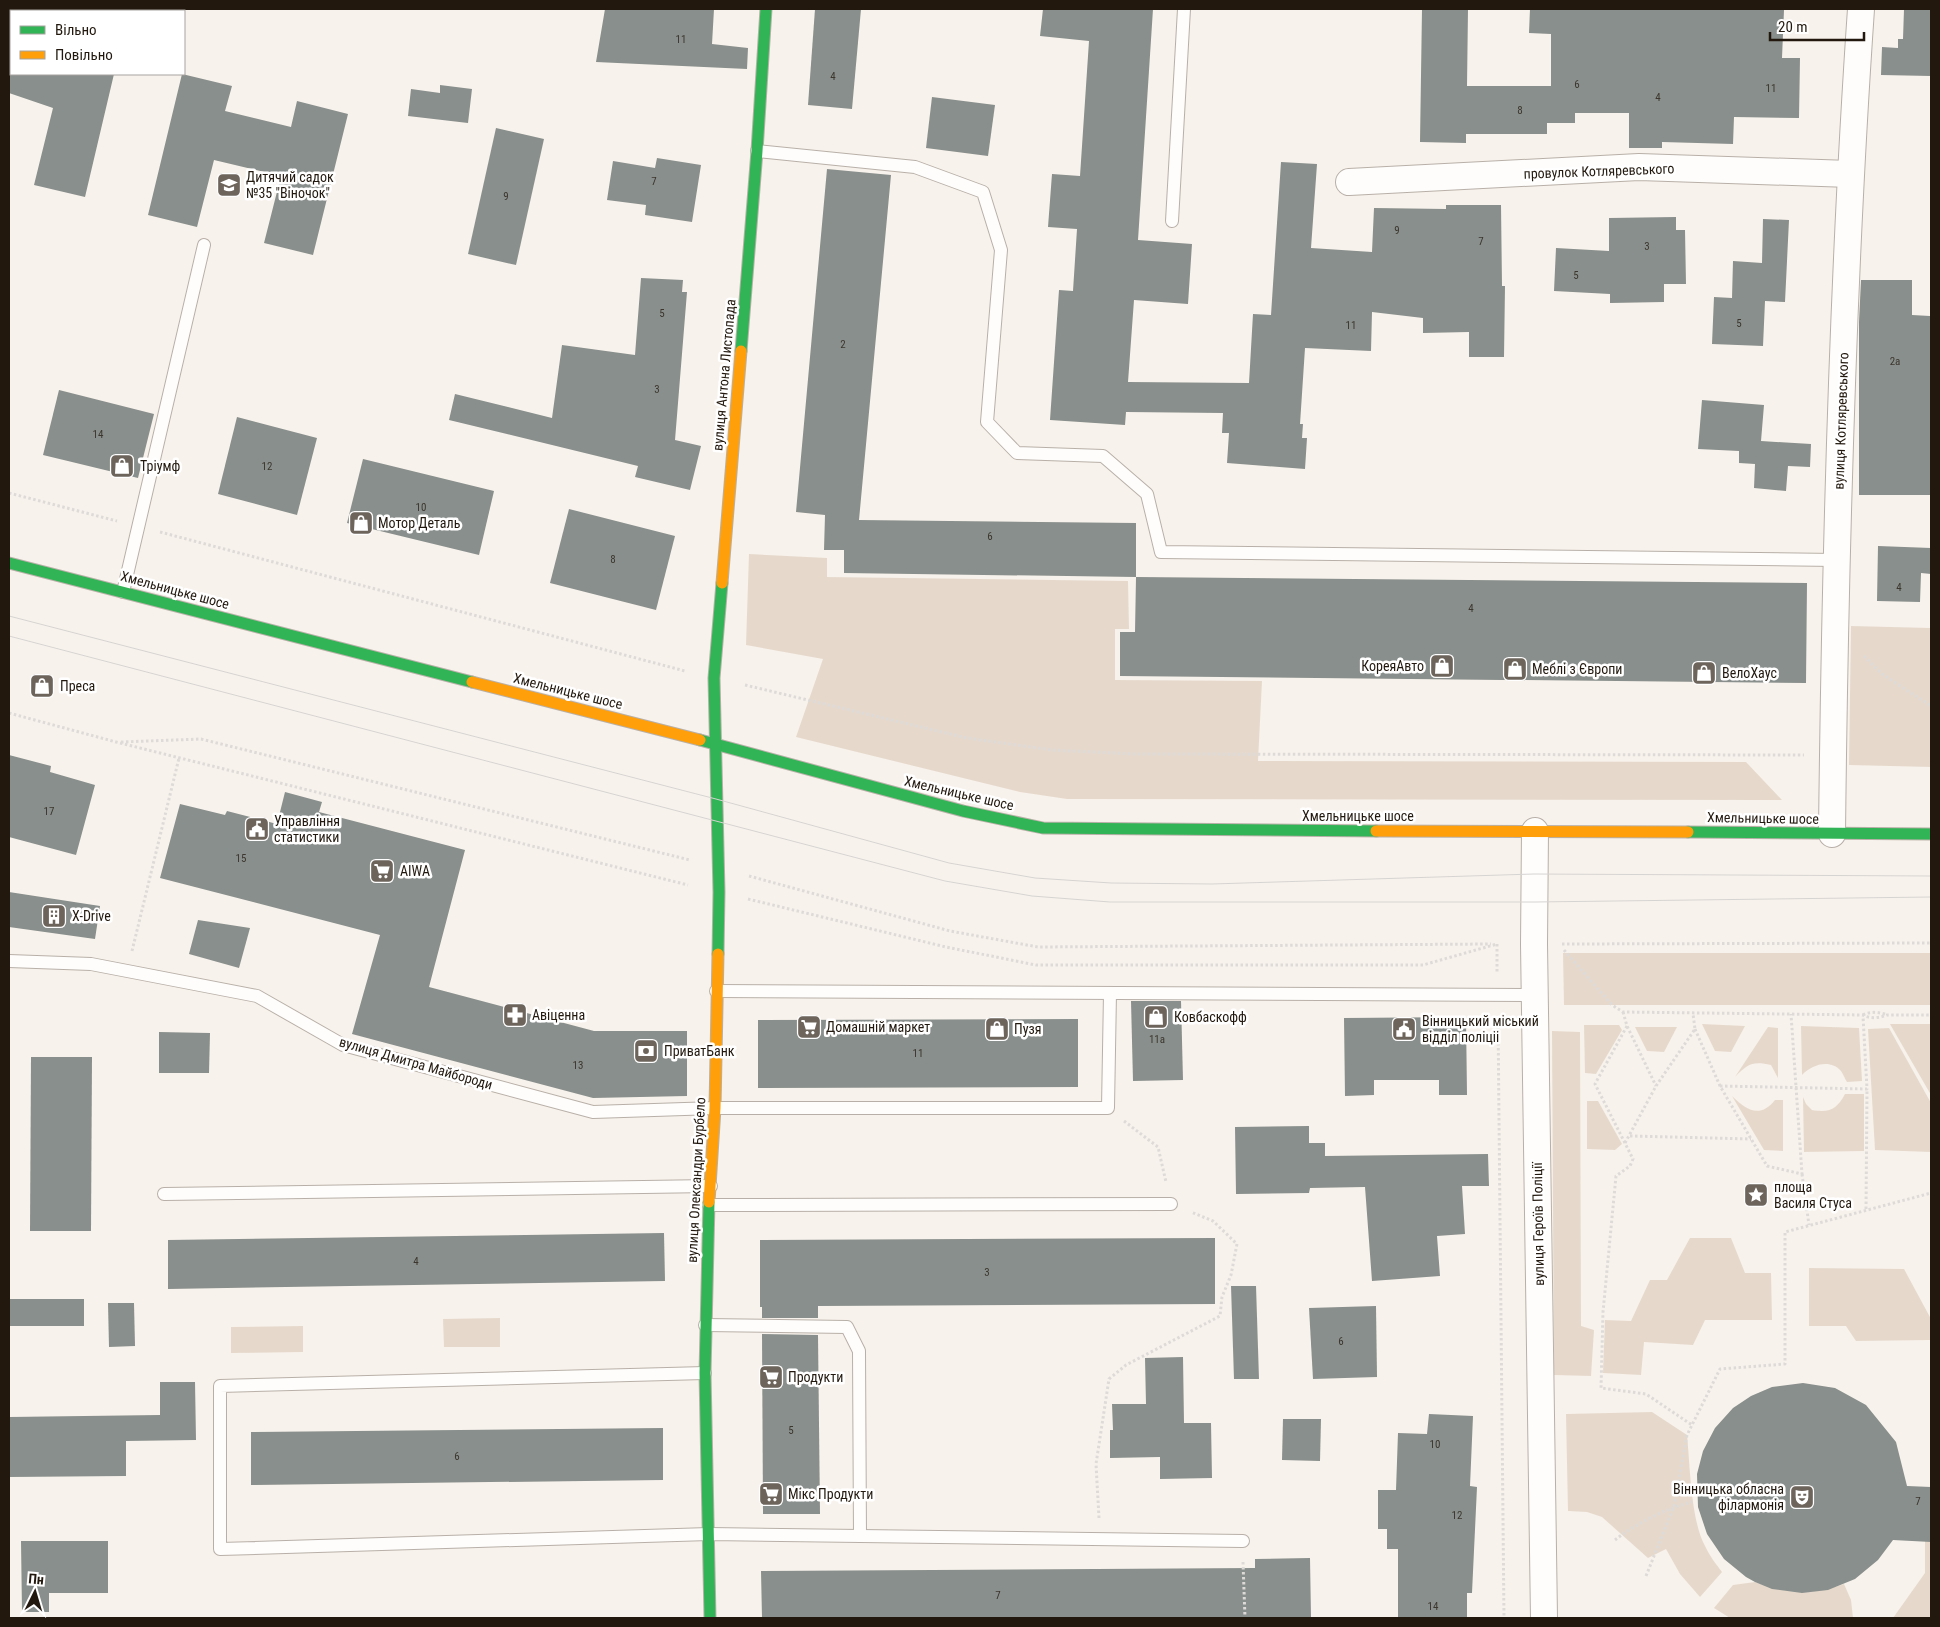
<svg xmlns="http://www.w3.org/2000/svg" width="1940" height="1627" viewBox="0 0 1940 1627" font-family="'Roboto Condensed',sans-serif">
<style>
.green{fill:#e6d9cc}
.building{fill:#898f8c}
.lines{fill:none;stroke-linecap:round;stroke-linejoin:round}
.lane-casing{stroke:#b8b0a8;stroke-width:14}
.street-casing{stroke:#b8b0a8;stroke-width:28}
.fast-casing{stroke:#b8b0a8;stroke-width:13}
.slow-casing{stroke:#b8b0a8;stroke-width:13}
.path{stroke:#dddad8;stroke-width:3;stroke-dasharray:2.5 2.5;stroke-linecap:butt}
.lane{stroke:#fefdfc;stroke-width:12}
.street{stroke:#fefdfc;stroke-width:26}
.fast{stroke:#30b455;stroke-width:11}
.slow{stroke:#ff9f0a;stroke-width:11}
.tram{stroke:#d6d4d2;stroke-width:1}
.labels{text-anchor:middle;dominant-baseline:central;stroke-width:5;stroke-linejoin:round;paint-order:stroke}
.number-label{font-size:11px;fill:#3c362e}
.street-label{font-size:14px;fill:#22180e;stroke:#fff}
.poi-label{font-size:14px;fill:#22180e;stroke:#fff;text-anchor:start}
</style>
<rect width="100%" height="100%" fill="#f8f2ec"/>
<g class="green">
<polygon points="749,554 827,558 827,577 1128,581 1129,629 1115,629 1115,680 1262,681 1258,761 1746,762 1782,800 1067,799 1020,792 796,737 823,659 746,645"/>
<polygon points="1851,626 1931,628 1931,767 1849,765"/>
<polygon points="1563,953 1931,953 1931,1005 1564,1005"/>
<polygon points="1702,1024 1745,1026 1731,1052 1715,1051"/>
<polygon points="1890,1024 1931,1024 1931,1095"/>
<polygon points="1584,1025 1619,1025 1622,1030 1596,1074 1585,1073"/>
<path d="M1801 1026 1859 1028 1862 1081 1847 1082C1845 1079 1843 1074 1841 1071 1830 1058 1811 1065 1802 1075Z"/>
<polygon points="1635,1027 1677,1027 1664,1052 1647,1051"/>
<path d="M1768 1027 1778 1028V1078L1771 1065C1752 1061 1748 1064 1735 1077Z"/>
<polygon points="1889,1028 1931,1103 1931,1152 1875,1150 1868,1029"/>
<polygon points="1552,1031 1580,1032 1581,1326 1594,1330 1591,1376 1554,1375"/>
<path d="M1845 1094H1864V1151L1804 1152 1803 1097 1806 1104 1812 1110C1830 1113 1837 1109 1845 1094Z"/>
<path d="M1732 1096C1746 1110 1760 1119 1775 1100H1783V1151L1764 1150Z"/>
<polygon points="1587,1101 1598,1101 1622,1144 1615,1150 1587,1149"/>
<polygon points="1690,1238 1731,1238 1745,1273 1771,1273 1772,1320 1705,1320 1693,1345 1644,1342 1641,1375 1603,1373 1605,1320 1631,1321 1650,1280 1667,1280"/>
<polygon points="1809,1268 1904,1269 1931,1319 1931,1340 1856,1341 1846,1326 1809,1326"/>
<polygon points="500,1318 500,1347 444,1347 443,1319"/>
<polygon points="303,1326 303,1352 231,1353 231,1327"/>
<path d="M1652 1412 1687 1435C1690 1465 1691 1521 1705 1546 1709 1555 1716 1564 1722 1572L1700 1597 1680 1574 1666 1549 1648 1558 1602 1517 1587 1512 1568 1511 1566 1414Z"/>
<polygon points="1925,1541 1931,1541 1931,1618 1893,1618 1925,1573"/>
<path d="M1755 1582C1786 1594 1814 1595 1844 1584L1851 1600 1853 1618H1730L1714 1608 1733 1585Z"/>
</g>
<g class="building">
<polygon points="605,9 714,9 712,44 748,48 747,69 596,62"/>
<polygon points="815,9 861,9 852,109 808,105"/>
<polygon points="1043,9 1153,9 1138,240 1192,244 1188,304 1134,300 1128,382 1249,383 1253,314 1271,315 1281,162 1317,164 1311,248 1372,252 1374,208 1446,209 1446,205 1501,205 1502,286 1505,286 1504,357 1469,357 1469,332 1423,333 1423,318 1372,312 1371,351 1305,348 1300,424 1303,424 1302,438 1307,438 1305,469 1227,463 1229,433 1222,433 1223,413 1126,412 1125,425 1050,420 1059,290 1073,291 1077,229 1048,227 1052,174 1080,176 1089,41 1040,36"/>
<polygon points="1422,9 1468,9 1467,86 1551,86 1551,34 1529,33 1530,9 1784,10 1782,58 1800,58 1799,118 1734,117 1733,144 1662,142 1662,148 1629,148 1629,113 1575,113 1575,123 1547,123 1547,134 1466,134 1466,143 1420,142"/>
<polygon points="1904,9 1931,9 1931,76 1881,75 1882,47 1898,48 1898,39 1903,39"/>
<polygon points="9,74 114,74 85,197 34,185 53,108 9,93"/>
<polygon points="182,74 232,86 225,111 291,127 297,101 348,114 313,255 264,243 281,176 214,160 197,227 148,215"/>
<polygon points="440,85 472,89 468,123 408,116 411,89 440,93"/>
<polygon points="932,97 995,105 988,156 926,148"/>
<polygon points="496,128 544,139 516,265 468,254"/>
<polygon points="657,158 701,165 692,222 645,215 646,205 607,200 613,161 655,168"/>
<polygon points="827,169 891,175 859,520 1136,523 1136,577 844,573 844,550 824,550 825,515 796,512"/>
<polygon points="1676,217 1676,230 1685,230 1686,284 1664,284 1664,302 1610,303 1610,294 1554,291 1556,248 1609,251 1609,218"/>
<polygon points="1763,219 1789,220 1785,302 1765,301 1763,346 1712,344 1714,297 1732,298 1733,261 1762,263"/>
<polygon points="641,278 683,280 682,292 687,292 675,440 701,446 690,490 635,477 638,466 449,420 455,394 552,418 562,345 635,355"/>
<polygon points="1861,280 1912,280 1912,315 1930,316 1931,495 1859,495 1859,322"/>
<polygon points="59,390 154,414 138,478 43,455"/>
<polygon points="1702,400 1764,405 1761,441 1811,444 1810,467 1788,466 1786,491 1754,488 1755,464 1739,463 1739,451 1698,449"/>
<polygon points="237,417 317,438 297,515 218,494"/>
<polygon points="363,459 494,491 479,555 347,523"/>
<polygon points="569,509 675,536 656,610 550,583"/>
<polygon points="1878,546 1931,548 1931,574 1921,573 1920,602 1877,601"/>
<polygon points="1136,577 1807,583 1806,683 1120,676 1120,632 1135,632"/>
<polygon points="9,755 51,766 50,772 95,785 76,855 9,837"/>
<polygon points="285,792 322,802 319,812 465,850 429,987 594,1031 687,1031 687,1096 593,1098 352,1034 380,935 160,878 180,804 225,815 227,811 277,824"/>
<polygon points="9,892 100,906 95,939 9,927"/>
<polygon points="198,920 250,928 239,968 189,954"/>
<polygon points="1131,1001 1181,1001 1183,1080 1133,1081"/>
<polygon points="1466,1017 1467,1095 1439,1095 1439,1080 1374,1080 1374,1095 1345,1096 1344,1018"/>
<polygon points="1078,1019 1078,1087 758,1088 758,1020"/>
<polygon points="159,1032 210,1033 209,1073 159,1073"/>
<polygon points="31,1057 92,1057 91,1231 30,1231"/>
<polygon points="1309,1126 1309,1143 1325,1143 1325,1156 1488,1154 1489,1186 1462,1186 1465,1234 1437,1236 1440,1276 1372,1281 1365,1187 1310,1188 1309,1193 1236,1194 1235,1127"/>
<polygon points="664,1233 665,1281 168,1289 168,1240"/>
<polygon points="1215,1238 1215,1304 818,1306 818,1318 762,1318 762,1307 760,1307 760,1240"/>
<polygon points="1231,1286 1256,1286 1259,1379 1234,1379"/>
<rect x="9" y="1299" width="75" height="27"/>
<polygon points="108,1303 134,1303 135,1346 109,1347"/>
<polygon points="1376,1306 1377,1377 1313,1379 1309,1308"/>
<polygon points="762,1334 818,1335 820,1514 763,1514"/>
<polygon points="1183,1357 1184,1423 1211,1423 1212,1478 1160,1479 1160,1457 1110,1458 1110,1430 1113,1430 1112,1404 1146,1404 1145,1358"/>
<polygon points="160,1382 195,1382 196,1440 126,1441 126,1476 9,1477 9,1417 160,1415"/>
<polygon points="1803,1383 1835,1388 1866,1405 1896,1442 1907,1486 1931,1487 1931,1542 1893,1540 1878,1560 1855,1579 1828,1590 1802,1593 1772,1589 1755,1582 1746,1577 1724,1559 1707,1534 1698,1507 1697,1474 1703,1451 1715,1428 1733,1408 1751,1396 1772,1387"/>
<polygon points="1429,1414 1473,1416 1470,1486 1477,1487 1472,1593 1467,1593 1467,1618 1398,1618 1398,1549 1387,1549 1387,1529 1378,1529 1378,1490 1396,1490 1398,1433 1427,1434"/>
<polygon points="1283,1419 1321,1419 1320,1461 1282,1460"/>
<polygon points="663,1428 663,1480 251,1485 251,1432"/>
<polygon points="21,1541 108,1541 108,1593 49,1593 49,1612 22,1612"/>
<polygon points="1310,1558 1311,1618 762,1618 761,1571 1255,1568 1255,1559"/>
</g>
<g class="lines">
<defs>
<g id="lane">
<polyline points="757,151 915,167 983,192 1001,250 987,422 1017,453 1103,456 1147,494 1161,552 1836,560"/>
<polyline points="1172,221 1184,9"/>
<polyline points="123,592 204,245"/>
<polyline points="9,961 91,964 257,996 343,1045 593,1112 715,1108 1108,1108 1110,993"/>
<polyline points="716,991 1535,995"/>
<polyline points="164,1194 711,1186"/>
<polyline points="709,1205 1171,1204"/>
<polyline points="705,1325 847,1327 859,1351 860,1536"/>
<polyline points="705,1373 220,1386 220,1549 709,1534 1243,1541"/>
</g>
<g id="street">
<polyline points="1349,182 1639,167 1850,174"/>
<polyline points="1535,831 1534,944 1544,1618"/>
<path d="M1832 834C1835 558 1842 284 1861 9"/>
</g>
<g id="fast">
<polyline points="741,351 757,151 766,9"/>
<polyline points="9,563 472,682"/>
<polyline points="700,740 963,811 1043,828 1376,831"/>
<polyline points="1688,832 1931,834"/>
<polyline points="718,954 719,892 714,678 722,583"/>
<polyline points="709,1202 705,1373 710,1618"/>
</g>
<g id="slow">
<polyline points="722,583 741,351"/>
<polyline points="472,682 700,740"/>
<polyline points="1376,831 1688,832"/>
<polyline points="709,1202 715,1108 718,954"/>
</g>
</defs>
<use href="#lane" class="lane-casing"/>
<use href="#street" class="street-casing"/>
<use href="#fast" class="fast-casing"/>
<use href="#slow" class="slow-casing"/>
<g class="path">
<polyline points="9,493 117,521"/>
<polyline points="160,532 685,671"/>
<polyline points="1864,656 1882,674 1931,706"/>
<polyline points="745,685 967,738 1052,750 1135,754 1804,755"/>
<polyline points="9,713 116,742 688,885"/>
<polyline points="121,742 201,739 690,860"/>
<polyline points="749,876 950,931 1038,947 1491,944"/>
<polyline points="748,899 946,947 1036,965 1423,965 1497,944"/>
<polyline points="1497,944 1497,974"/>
<polyline points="1562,944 1931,943"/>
<path d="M1564 950 1612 1005 1623 1012 1863 1015C1870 1019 1880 1018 1887 1015H1931"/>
<polyline points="132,951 179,758"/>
<polyline points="1623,1012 1627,1026 1656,1086"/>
<path d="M1863 1015C1870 1011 1880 1012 1887 1015"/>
<polyline points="1498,1018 1504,1618"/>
<polyline points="1627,1026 1595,1084 1633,1159 1630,1166 1616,1176 1603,1312 1601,1388 1646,1394 1692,1425"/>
<polyline points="1695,1029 1720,1086 1767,1166 1802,1174 1791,1014"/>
<polyline points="1720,1086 1867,1089 1863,1016"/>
<polyline points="1124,1121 1158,1147 1166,1182"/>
<polyline points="1630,1136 1751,1139"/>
<polyline points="1625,1143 1656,1086 1695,1029 1693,1014"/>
<polyline points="1802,1174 1809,1225"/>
<polyline points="1866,1209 1867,1089"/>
<polyline points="1099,1518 1096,1464 1109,1379 1126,1365 1220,1316 1222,1297 1231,1275 1237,1244 1213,1221 1191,1212"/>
<path d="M1615 1540C1635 1524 1667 1508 1692 1502"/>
<polyline points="1243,1562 1245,1618"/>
<polyline points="1646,1576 1674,1506 1687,1435 1720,1369 1785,1364 1785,1232 1931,1193"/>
</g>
<use href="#lane" class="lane"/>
<use href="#street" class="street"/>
<use href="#fast" class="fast"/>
<use href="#slow" class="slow"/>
<g class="tram">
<polyline points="9,616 716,799 949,863 1035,878 1111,883 1212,884 1534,874 1931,876"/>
<polyline points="9,636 945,881 1032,896 1110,902 1535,902 1931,897"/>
</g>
</g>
<defs>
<symbol id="school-square" viewBox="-11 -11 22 22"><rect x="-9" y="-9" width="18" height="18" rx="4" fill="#6d645c" stroke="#fff"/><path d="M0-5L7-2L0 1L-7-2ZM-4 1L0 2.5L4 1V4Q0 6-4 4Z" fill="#fff"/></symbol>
<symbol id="shop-square" viewBox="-11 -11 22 22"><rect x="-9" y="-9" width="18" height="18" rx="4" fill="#6d645c" stroke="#fff"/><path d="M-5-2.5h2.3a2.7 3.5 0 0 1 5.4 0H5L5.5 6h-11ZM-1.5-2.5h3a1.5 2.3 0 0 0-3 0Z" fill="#fff"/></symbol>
<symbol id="civic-square" viewBox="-11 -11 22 22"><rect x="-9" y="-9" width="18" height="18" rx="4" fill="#6d645c" stroke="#fff"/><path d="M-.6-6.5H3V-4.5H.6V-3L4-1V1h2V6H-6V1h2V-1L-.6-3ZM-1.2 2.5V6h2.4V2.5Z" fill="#fff"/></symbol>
<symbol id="supermarket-square" viewBox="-11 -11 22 22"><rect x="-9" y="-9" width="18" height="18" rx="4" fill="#6d645c" stroke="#fff"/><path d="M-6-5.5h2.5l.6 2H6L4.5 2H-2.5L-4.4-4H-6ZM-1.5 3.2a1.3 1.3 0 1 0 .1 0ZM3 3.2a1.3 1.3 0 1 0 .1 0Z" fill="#fff"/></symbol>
<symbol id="building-square" viewBox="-11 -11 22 22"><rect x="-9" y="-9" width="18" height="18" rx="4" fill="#6d645c" stroke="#fff"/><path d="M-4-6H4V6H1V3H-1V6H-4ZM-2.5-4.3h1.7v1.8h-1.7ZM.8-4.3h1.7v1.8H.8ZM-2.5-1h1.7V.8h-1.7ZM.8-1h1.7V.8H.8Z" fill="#fff"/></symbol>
<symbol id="pharmacy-square" viewBox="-11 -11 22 22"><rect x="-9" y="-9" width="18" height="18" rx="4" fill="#6d645c" stroke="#fff"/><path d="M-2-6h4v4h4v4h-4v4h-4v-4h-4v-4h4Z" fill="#fff"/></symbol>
<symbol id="bank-square" viewBox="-11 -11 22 22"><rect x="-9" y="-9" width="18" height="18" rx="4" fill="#6d645c" stroke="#fff"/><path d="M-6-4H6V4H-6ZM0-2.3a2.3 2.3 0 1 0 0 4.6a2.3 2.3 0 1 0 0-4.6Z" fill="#fff"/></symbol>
<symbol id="sight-square" viewBox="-11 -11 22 22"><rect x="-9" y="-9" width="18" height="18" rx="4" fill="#6d645c" stroke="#fff"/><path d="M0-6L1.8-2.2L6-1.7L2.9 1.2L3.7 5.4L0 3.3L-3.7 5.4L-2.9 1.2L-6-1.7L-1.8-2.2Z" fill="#fff"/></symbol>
<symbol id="theatre-square" viewBox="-11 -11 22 22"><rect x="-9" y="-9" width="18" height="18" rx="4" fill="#6d645c" stroke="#fff"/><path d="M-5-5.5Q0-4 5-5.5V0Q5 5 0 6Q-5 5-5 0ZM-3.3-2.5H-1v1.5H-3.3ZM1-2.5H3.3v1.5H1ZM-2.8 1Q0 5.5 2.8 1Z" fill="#fff"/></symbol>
</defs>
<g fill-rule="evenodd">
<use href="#school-square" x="215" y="171" width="28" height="28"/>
<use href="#shop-square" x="108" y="452" width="28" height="28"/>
<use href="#shop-square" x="347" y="509" width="28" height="28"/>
<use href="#shop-square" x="1428" y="652" width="28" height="28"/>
<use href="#shop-square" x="1501" y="655" width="28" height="28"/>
<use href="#shop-square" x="1690" y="659" width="28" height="28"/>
<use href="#shop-square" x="28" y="672" width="28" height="28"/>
<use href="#civic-square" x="243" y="815" width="28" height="28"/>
<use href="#supermarket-square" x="368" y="857" width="28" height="28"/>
<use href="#building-square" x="40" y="902" width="28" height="28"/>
<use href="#pharmacy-square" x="501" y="1001" width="28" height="28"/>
<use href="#shop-square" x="1142" y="1003" width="28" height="28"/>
<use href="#supermarket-square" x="795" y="1013" width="28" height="28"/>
<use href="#shop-square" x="983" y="1015" width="28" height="28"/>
<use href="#civic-square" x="1390" y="1015" width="28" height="28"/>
<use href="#bank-square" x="632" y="1037" width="28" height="28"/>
<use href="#sight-square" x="1742" y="1181" width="28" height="28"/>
<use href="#supermarket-square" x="757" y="1363" width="28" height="28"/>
<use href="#supermarket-square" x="757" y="1480" width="28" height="28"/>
<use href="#theatre-square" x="1788" y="1483" width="28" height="28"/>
</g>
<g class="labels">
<g class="number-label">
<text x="681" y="39">11</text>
<text x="833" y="76">4</text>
<text x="1577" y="84">6</text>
<text x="1771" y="88">11</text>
<text x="1658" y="97">4</text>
<text x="1520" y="110">8</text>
<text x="654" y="181">7</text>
<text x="506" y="196">9</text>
<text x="1397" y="230">9</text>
<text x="1481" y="241">7</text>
<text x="1647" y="246">3</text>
<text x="1576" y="275">5</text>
<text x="662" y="313">5</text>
<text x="1739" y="323">5</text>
<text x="1351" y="325">11</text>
<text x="843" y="344">2</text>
<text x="1895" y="361">2а</text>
<text x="657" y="389">3</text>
<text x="98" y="434">14</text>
<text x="267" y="466">12</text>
<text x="421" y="507">10</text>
<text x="990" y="536">6</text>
<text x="613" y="559">8</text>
<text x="1899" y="587">4</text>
<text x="1471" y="608">4</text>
<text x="49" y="811">17</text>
<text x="241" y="858">15</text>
<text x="1157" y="1039">11а</text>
<text x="918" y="1053">11</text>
<text x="578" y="1065">13</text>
<text x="416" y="1261">4</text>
<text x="987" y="1272">3</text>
<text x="1341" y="1341">6</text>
<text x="791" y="1430">5</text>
<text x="1435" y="1444">10</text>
<text x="457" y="1456">6</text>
<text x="1918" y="1501">7</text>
<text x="1457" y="1515">12</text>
<text x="998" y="1595">7</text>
<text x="1433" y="1606">14</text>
</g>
<g class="street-label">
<text transform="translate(1599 171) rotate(-2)">провулок Котляревського</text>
<text transform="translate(724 375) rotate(-85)">вулиця Антона Листопада</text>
<text transform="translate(1841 421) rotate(-88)">вулиця Котляревського</text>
<text transform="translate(175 590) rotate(15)">Хмельницьке шосе</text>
<text transform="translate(568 691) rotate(14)">Хмельницьке шосе</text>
<text transform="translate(959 793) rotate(13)">Хмельницьке шосе</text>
<text x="1358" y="816">Хмельницьке шосе</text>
<text transform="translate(1763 818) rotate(1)">Хмельницьке шосе</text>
<text transform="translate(416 1063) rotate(16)">вулиця Дмитра Майбороди</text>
<text transform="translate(696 1180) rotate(-87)">вулиця Олександри Бурбело</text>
<text transform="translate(1538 1224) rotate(-91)">вулиця Героїв Поліції</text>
</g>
<g class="poi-label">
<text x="246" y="177">Дитячий садок<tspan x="246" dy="16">№35 "Віночок"</tspan></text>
<text x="140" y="466">Тріумф</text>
<text x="378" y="523">Мотор Деталь</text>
<text x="1424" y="666" text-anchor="end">КореяАвто</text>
<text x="1532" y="669">Меблі з Європи</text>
<text x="1722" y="673">ВелоХаус</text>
<text x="60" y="686">Преса</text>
<text x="274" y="821">Управління<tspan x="274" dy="16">статистики</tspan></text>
<text x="400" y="871">AIWA</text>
<text x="72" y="916">X-Drive</text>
<text x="532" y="1015">Авіценна</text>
<text x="1174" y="1017">Ковбаскофф</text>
<text x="1422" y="1021">Вінницький міський<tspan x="1422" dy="16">відділ поліціі</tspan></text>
<text x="826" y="1027">Домашній маркет</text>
<text x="1014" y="1029">Пузя</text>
<text x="664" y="1051">ПриватБанк</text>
<text x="1774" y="1187">площа<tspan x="1774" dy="16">Василя Стуса</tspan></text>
<text x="788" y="1377">Продукти</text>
<text x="1784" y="1489" text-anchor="end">Вінницька обласна<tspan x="1784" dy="16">філармонія</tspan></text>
<text x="788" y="1494">Мікс Продукти</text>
</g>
</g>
<rect width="1940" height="1627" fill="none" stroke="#22180e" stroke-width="20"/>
<rect x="10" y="10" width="175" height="65" fill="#ffffff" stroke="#a7a39f"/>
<rect x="20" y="26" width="25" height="8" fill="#30b455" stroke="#a7a39f"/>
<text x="55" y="35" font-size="15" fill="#22180e">Вільно</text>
<rect x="20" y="51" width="25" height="8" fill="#ff9f0a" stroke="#a7a39f"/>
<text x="55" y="60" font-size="15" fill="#22180e">Повільно</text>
<g transform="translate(35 1592) rotate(5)" stroke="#ffffff" stroke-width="4" paint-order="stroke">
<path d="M0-4L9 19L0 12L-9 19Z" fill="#22180e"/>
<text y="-8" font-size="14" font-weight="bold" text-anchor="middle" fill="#22180e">Пн</text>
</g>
<path d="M1770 32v8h94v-8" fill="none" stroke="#22180e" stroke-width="2.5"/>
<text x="1778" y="32" font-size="15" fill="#22180e" stroke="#ffffff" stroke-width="4" paint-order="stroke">20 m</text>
</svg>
